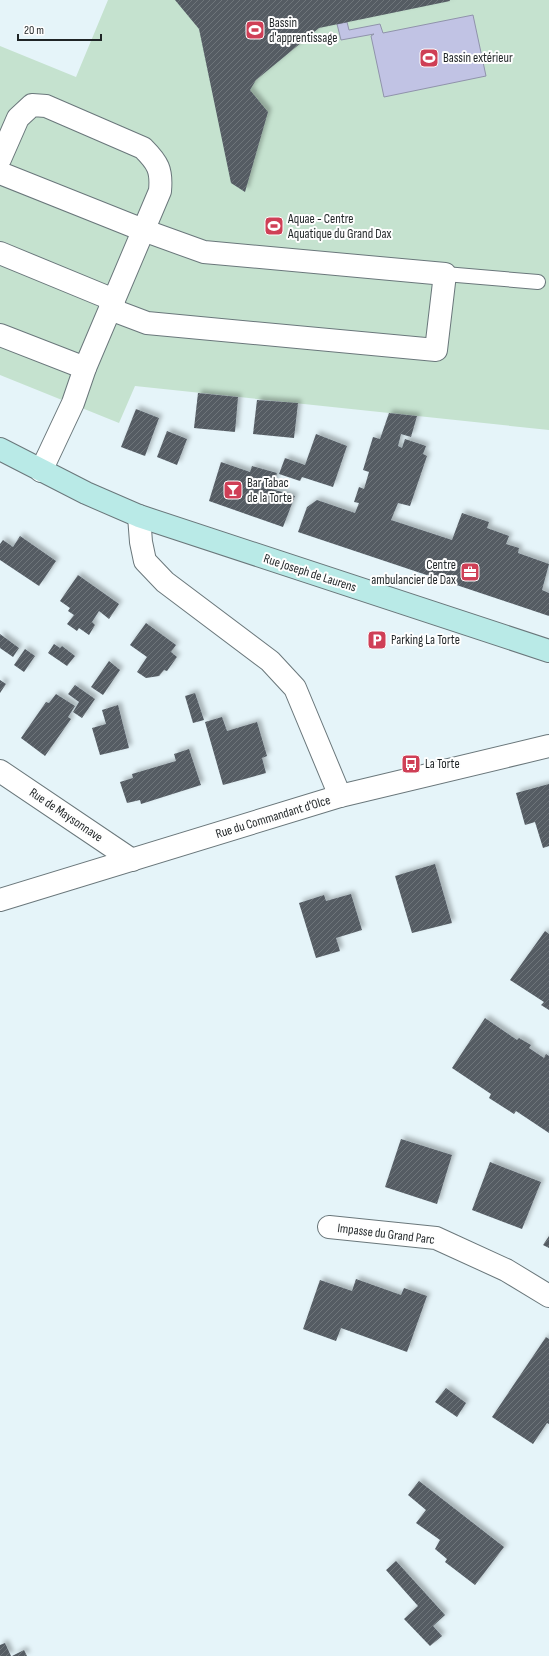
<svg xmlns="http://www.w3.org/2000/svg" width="549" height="1656" viewBox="0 0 549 1656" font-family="'Sofia Sans Condensed',sans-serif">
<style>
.garden{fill:#c5e2cf}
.water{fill:#c1c3e4;stroke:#9093ab}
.building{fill:url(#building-hatch);filter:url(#shadow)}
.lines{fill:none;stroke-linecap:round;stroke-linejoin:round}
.lane-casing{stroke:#6a777b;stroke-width:16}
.street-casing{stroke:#6a777b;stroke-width:24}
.secondary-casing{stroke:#6a777b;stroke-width:24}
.lane{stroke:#fff;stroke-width:14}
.street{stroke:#fff;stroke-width:22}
.secondary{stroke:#b9eae7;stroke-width:22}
.labels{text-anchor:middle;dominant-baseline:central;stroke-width:4;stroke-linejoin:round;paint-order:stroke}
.poi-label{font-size:13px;fill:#1f2426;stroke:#fefefe;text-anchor:start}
.street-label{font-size:13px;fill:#1f2426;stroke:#fefefe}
</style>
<defs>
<pattern id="building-hatch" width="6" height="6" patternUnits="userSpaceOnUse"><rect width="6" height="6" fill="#545c64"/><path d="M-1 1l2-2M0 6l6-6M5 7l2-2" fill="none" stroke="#6e747a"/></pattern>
<filter id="shadow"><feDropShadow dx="3.5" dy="-3.5" stdDeviation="2" flood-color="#0004"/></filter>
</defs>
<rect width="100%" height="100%" fill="#e5f4f9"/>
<polygon class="garden" points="108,0 549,0 549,430 135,386 119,423 0,375 0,46 76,77"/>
<polygon class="water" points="473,15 486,76 384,97 371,36 374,34 341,40 337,24 347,22 349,30 380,24 383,33"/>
<g class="building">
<polygon points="175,0 450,0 450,1 319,28 256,80 250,90 268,112 245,192 231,183 199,29"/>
<polygon points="198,393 238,397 235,432 194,428"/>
<polygon points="257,400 298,403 294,438 253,434"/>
<polygon points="136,409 159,418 145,456 121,447"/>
<polygon points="389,413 417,416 411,437 401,434 398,446 402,448 405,439 426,446 423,454 427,456 410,506 398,503 391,520 452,540 462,513 489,522 487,528 509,536 506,544 519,548 518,553 549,564 542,590 549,593 549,616 298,532 307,507 317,500 355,513 359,503 354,502 359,487 364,489 369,472 363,470 373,437 380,439"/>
<polygon points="167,431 187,439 177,465 157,457"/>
<polygon points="316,434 347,446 333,487 302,477 300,481 279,474 285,458 305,465"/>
<polygon points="221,462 250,472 252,466 277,473 272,489 295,496 283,527 209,501"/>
<polygon points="20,536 56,561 39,586 0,560 0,544 3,540 13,547"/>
<polygon points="78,575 119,604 109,619 99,611 92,622 95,625 89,635 79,628 77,631 67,624 74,615 68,611 70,608 60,601"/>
<polygon points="146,623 176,645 171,652 177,657 167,671 164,670 159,676 146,678 137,672 147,657 130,645"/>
<polygon points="0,634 19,648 13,657 0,648"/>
<polygon points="54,644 60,648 62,646 75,656 67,666 48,653"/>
<polygon points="25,649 35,656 24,672 14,665"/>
<polygon points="109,661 120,670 103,695 91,687"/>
<polygon points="0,680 6,684 0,693"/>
<polygon points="75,685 95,699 82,718 73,712 79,702 68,694"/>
<polygon points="195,693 204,720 193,723 185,696"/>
<polygon points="56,694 75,706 68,717 71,719 45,756 21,738 46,702 49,703"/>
<polygon points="118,705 129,748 100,755 92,728 106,724 102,710"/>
<polygon points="222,717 227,731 257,722 267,756 262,758 266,773 223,785 205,722"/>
<polygon points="189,749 201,785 141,804 140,800 127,803 120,782 133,778 132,774 176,761 174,754"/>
<polygon points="549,784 549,846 543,848 535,822 525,825 516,793"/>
<polygon points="435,864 452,923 412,933 395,876"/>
<polygon points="351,894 362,930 336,938 340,951 316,958 299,903 324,895 326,901"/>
<polygon points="545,931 549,934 549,1010 541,1005 544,1002 510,980"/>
<polygon points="485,1018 517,1040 519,1038 531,1045 529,1048 544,1058 546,1054 549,1056 549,1133 516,1111 514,1114 489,1098 491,1094 452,1068"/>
<polygon points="401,1139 452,1155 437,1204 385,1187"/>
<polygon points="490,1162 541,1182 522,1229 472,1210"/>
<polygon points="549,1236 549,1248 543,1245"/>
<polygon points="356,1279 401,1295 404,1288 427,1296 407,1352 341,1328 336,1341 303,1329 320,1280 352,1291"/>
<polygon points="546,1337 549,1339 549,1424 547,1423 533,1444 492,1417"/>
<polygon points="446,1388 466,1403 457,1417 435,1402"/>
<polygon points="419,1481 504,1547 475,1585 445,1562 447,1559 435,1549 440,1540 416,1523 426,1510 408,1495"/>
<polygon points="396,1561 445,1615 433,1626 442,1636 430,1646 404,1619 418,1606 386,1570"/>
<polygon points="5,1643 11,1656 0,1656 0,1645"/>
<polygon points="24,1650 27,1656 12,1656"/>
</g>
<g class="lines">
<defs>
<polyline id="lane" points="445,274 538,282"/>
<g id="street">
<path d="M0 159 18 118 32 105 46 106 143 148C158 163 162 170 160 191L85 368 73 403 41 471"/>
<polyline points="0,173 143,230 204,252 445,274 436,350 147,323 110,309"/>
<polyline points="0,253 114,300"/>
<polyline points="0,335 85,368"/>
<polyline points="139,516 141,542 145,561 165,582 270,661 295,688 340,796"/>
<polyline points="0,771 132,860"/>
<polyline points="0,900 340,796 549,746"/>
<polyline points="329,1227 436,1238 506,1270 549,1296"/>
</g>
<polyline id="secondary" points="0,449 86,493 139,516 549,651"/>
</defs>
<use href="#lane" class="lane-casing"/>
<use href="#street" class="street-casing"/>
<use href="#secondary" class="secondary-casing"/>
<use href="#lane" class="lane"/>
<use href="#street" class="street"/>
<use href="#secondary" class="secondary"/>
</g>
<defs>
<symbol id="stadium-square" viewBox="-11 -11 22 22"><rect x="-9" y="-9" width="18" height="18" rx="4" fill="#cf3f56" stroke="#fefefe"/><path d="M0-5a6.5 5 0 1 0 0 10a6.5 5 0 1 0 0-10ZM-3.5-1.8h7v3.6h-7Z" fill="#fff"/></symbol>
<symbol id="bar-square" viewBox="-11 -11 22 22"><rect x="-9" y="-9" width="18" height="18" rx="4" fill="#cf3f56" stroke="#fefefe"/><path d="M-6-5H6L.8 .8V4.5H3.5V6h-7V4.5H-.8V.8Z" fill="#fff"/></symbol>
<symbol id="office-square" viewBox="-11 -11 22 22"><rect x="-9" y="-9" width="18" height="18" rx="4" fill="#cf3f56" stroke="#fefefe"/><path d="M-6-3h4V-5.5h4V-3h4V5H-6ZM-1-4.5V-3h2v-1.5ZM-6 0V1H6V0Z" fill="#fff"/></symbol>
<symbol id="parking-square" viewBox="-11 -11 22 22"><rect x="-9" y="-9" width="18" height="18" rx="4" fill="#cf3f56" stroke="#fefefe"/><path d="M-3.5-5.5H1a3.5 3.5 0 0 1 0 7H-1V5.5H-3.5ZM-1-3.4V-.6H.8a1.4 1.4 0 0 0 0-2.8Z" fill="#fff"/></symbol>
<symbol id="bus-square" viewBox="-11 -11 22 22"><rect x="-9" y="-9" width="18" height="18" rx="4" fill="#cf3f56" stroke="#fefefe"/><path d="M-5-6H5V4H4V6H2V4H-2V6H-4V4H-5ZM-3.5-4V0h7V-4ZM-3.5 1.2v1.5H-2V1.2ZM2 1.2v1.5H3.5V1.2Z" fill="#fff"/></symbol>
</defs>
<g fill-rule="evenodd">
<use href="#stadium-square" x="244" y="19" width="22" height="22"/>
<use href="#stadium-square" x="418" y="47" width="22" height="22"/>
<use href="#stadium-square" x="263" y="215" width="22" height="22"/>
<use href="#bar-square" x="222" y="479" width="22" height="22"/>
<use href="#office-square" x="459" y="561" width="22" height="22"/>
<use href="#parking-square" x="366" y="629" width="22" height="22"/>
<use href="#bus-square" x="400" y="753" width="22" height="22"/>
</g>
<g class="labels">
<g class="poi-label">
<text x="269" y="23">Bassin<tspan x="269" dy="15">d'apprentissage</tspan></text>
<text x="443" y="58">Bassin extérieur</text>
<text x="288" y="219">Aquae - Centre<tspan x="288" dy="15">Aquatique du Grand Dax</tspan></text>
<text x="247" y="483">Bar Tabac<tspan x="247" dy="15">de la Torte</tspan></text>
<text x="456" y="565" text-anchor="end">Centre<tspan x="456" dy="15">ambulancier de Dax</tspan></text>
<text x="391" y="640">Parking La Torte</text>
<text x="425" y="764">La Torte</text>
</g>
<g class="street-label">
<text transform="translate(310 573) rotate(18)">Rue Joseph de Laurens</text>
<text transform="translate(66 815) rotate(34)">Rue de Maysonnave</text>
<text transform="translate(273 817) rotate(-17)">Rue du Commandant d'Olce</text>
<text transform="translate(386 1234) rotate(7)">Impasse du Grand Parc</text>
</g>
</g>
<path d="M18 34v6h83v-6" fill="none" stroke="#1f2426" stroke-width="2"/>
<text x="24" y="34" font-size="12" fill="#1f2426" stroke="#fefefe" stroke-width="3" paint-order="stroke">20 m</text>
</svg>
